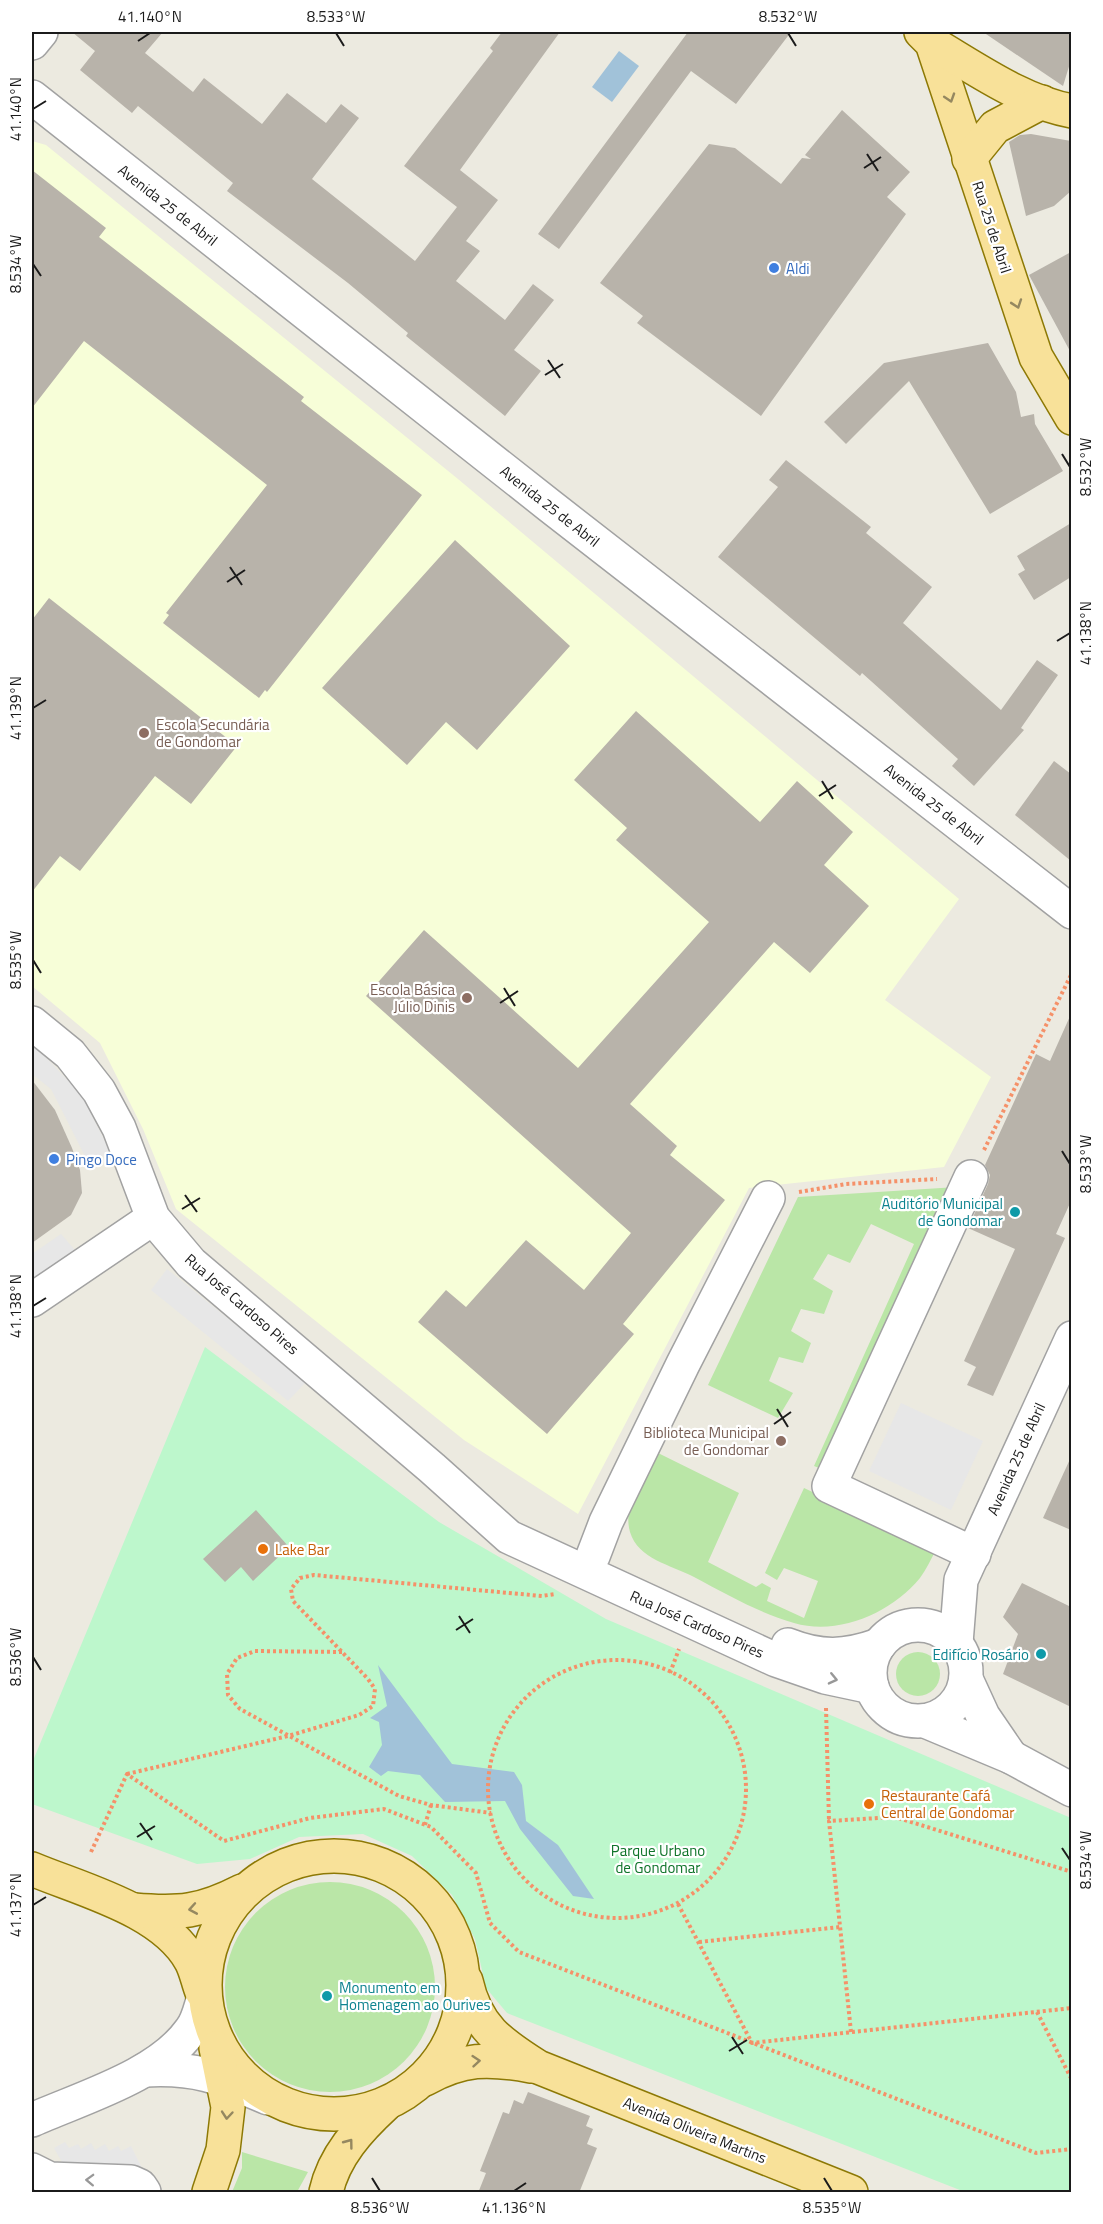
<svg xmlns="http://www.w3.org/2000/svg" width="1103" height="2224" viewBox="0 0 1103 2224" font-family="'Titillium Web',sans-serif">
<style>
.education{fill:#f7fed8}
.grass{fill:#bae6a7}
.park{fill:#bdf7cc}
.parking{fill:#e7e7e7}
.water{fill:#a1c2d9}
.building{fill:#b8b3aa}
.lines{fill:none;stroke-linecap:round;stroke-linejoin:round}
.minor-casing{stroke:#a2a2a2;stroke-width:36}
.major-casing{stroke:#8d7905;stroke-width:36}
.path{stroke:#f59169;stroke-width:4;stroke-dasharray:3 3;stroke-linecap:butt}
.minor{stroke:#fff;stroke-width:33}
.major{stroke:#f8e199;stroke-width:33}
.oneway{stroke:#958860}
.oneway2{stroke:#989898}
.ticks{fill:none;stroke:#1b1b1b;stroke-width:2}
.shop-dot{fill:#3f7fe0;stroke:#fff;stroke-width:2}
.education-dot{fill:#8d6e63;stroke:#fff;stroke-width:2}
.culture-dot{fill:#0f9aa8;stroke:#fff;stroke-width:2}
.food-dot{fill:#e8710a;stroke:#fff;stroke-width:2}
.labels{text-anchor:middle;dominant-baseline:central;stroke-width:4.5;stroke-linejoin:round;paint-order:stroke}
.street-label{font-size:15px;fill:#1b1b1b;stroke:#fff}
.shop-label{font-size:15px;fill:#366cbe;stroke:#fff;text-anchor:start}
.education-label{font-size:15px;fill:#785e54;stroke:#fff;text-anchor:end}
.culture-label{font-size:15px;fill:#0d838f;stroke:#fff;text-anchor:end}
.food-label{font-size:15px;fill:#c56008;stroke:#fff;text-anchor:start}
.park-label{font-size:15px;fill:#0e7329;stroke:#fff}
.neatline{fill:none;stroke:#1b1b1b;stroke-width:2}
.ticks-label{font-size:15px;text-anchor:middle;fill:#1b1b1b}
</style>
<rect width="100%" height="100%" fill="#eceae0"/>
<polygon class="education" points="32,141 46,145 458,479 959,899 885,1000 991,1077 944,1167 749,1188 578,1514 464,1440 176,1209 143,1129 100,1043 32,986"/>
<g class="grass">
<polygon points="957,1187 827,1471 814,1466 914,1244 871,1224 850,1263 828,1254 813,1279 833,1291 824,1314 801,1309 791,1331 811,1343 803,1363 779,1357 769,1381 793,1393 778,1418 708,1385 798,1197"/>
<path d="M656 1452 739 1493 708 1562 756 1587 762 1583 771 1588 767 1601 804 1618 818 1581 784 1568 777 1580 765 1573 804 1488 819 1495 817 1499 936 1550C931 1559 926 1570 920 1578 891 1613 839 1636 794 1623 759 1613 726 1594 694 1577 671 1565 638 1559 630 1532 622 1504 644 1476 656 1452Z"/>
<circle cx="918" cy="1674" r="22"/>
<circle cx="330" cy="1987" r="105"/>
<polygon points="242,2152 308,2172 297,2192 232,2192 242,2168"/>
</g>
<polygon class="park" points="205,1347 439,1522 606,1619 1071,1818 1071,2192 965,2192 507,2013 486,1988 475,1939 452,1895 412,1856 363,1834 299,1837 250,1859 197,1864 32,1804 32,1763"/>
<g class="parking">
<polygon points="32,1043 81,1094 111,1153 88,1162 51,1089 32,1074"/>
<polygon points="61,1234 80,1256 32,1288 32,1254"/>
<polygon points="167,1269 306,1382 288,1401 151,1290"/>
<polygon points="901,1403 983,1441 951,1510 869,1471"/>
<polygon points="65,2142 69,2148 78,2144 81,2149 91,2143 95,2150 105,2144 109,2151 118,2146 121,2151 131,2146 149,2182 72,2180 54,2148"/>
</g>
<g class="water">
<polygon points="619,51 639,66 612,102 592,87"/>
<polygon points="378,1665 452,1764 514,1772 522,1785 526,1821 558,1845 594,1899 573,1896 520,1829 505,1801 445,1802 420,1775 388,1771 381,1776 369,1767 382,1745 379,1722 370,1718 387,1706"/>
</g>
<g class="building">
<polygon points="72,32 163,32 145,53 193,92 204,78 262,124 287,93 326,123 341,104 359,118 312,179 415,261 457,207 404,166 493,51 490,48 502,32 560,32 460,170 498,200 466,241 480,251 456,281 505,320 533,284 554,300 514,350 541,371 505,416 406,336 408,333 348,283 227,191 233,183 138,106 132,113 80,70 95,51"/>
<polygon points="688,32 791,32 736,104 691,71 559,249 538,234"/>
<polygon points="983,32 1071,32 1071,60 1063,86"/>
<polygon points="842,110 910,172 887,197 906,214 761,416 637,323 643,316 600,283 709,144 735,148 781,184 802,158 811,159 805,155"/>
<polygon points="1031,134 1071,141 1071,191 1054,206 1026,216 1009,142 1020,135"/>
<polygon points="32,170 106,228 99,237 304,397 301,401 422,495 267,692 265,690 259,698 163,623 169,615 166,613 267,485 84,341 32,408"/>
<polygon points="1071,252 1071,353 1029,275"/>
<polygon points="988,343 1016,392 1021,417 1034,414 1035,424 1063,471 990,514 909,381 846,444 824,422 884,363"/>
<polygon points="786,460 871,527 866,533 932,587 903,623 1001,710 1037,660 1058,675 1021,728 1024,730 974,786 952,766 958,759 862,673 860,676 718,557 778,487 769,480"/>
<polygon points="1071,523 1071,577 1034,600 1018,574 1025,570 1017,556"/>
<polygon points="455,540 570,646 477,750 446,722 407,765 322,688"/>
<polygon points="49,598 237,746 191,804 155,776 80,871 60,856 32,892 32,620"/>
<polygon points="636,711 760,822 797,781 853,832 824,865 869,906 810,973 774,942 630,1104 677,1146 670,1155 725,1200 623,1324 634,1334 547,1434 418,1322 446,1290 466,1307 526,1240 584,1290 631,1233 366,996 424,930 578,1068 709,922 616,840 627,828 574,780"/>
<polygon points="1054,761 1071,774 1071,861 1015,815"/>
<polygon points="1071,1014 1071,1201 1056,1234 1065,1238 993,1396 967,1385 976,1367 964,1361 1015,1249 968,1228 988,1184 990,1175 985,1165 1036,1054 1050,1061"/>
<polygon points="32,1080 55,1110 72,1148 80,1170 82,1193 71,1215 32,1243"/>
<polygon points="1071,1457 1071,1530 1043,1518"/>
<polygon points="256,1510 289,1547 253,1581 241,1567 225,1582 203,1559"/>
<polygon points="1022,1583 1071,1607 1071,1707 1003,1674 1018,1634 1003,1617"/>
<polygon points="528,2092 590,2116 586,2126 593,2129 587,2144 597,2148 579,2193 478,2193 486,2173 480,2171 503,2112 509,2114 514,2100 523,2104"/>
</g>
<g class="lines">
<defs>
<g id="minor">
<polyline points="32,43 41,32"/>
<polyline points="32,97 550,506 1072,912"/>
<polyline points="32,1023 70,1054 99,1091 119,1128 153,1218 191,1263 432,1468 509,1537 776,1660 825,1677 872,1687"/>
<polyline points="971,1177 829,1486 974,1554"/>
<polyline points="32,1300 153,1218"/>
<polyline points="593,1556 606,1522 683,1364 768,1198"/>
<circle cx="918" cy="1673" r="48"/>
<polyline points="956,1643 961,1580 1072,1338"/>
<path d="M788 1645C821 1658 845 1657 879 1645"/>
<polyline points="966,1679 983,1716 1011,1757"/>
<polyline points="925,1721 1011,1757 1072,1790"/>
<path d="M145 2070C198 2067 221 2078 268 2098"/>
<path d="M32 2120C81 2098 158 2076 190 2031 198 2022 200 2009 204 1997"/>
<polyline points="32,2170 50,2179 131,2182 140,2186 144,2192"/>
</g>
<g id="major">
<polyline points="921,32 932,43 1036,357 1072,418"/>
<path d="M932 43C975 68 1022 102 1072 111"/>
<polyline points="969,159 995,127 1042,102"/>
<circle cx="334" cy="1985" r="129"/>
<path d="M32 1869C82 1890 163 1910 191 1961 196 1970 198 1982 202 1992"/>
<path d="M134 1910C179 1914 201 1912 242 1891"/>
<path d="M466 1981C476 2027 500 2043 538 2067L851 2192"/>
<path d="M425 2079C463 2058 488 2058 531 2066"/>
<polyline points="209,2192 223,2150 228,2107 216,2048"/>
<path d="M326 2192C334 2156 359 2129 385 2105"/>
</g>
</defs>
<use href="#minor" class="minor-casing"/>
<use href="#major" class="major-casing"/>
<g class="path">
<polyline points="984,1150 1072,973"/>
<polyline points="799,1192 846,1184 937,1179"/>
<polyline points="342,1652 255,1651 237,1658 227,1674 228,1695 240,1709 399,1796 431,1805 491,1813"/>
<circle cx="617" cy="1789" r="129"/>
<polyline points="670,1673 679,1649"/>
<polyline points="826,1708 829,1821"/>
<polyline points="127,1774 288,1736 359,1715 373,1706 375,1689 368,1679 293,1601 291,1589 300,1578 314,1575 542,1596 555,1594"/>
<polyline points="425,1825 431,1805"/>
<polyline points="91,1852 127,1774 224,1841 310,1818 384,1809 431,1827 476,1873 490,1923 519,1952 1036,2153 1072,2149"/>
<polyline points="678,1904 752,2043 1072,2008"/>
<polyline points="699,1942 840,1927"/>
<polyline points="1037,2012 1072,2080"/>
<polyline points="851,2032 829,1821 895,1817 1072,1872"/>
</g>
<use href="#minor" class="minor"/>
<use href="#major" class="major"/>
</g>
<defs><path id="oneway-chevron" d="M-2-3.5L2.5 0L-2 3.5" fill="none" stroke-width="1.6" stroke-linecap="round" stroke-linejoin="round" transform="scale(1.5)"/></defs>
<g class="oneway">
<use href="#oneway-chevron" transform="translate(950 98) rotate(72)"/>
<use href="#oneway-chevron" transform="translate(1017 304) rotate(71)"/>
<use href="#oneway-chevron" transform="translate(193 1909) rotate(170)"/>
<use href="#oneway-chevron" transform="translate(476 2061) rotate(-5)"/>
<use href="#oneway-chevron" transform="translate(227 2115) rotate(95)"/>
<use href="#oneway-chevron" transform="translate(349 2143) rotate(-53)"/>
</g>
<g class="oneway2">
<use href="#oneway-chevron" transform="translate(833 1679) rotate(13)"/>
<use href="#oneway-chevron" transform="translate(90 2180) rotate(-178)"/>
</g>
<path class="ticks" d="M336 33 344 46M788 33 796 46M138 41 150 33M33 109 46 101M867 154 878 171M864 168 881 157M33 264 41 276M548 360 560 378M545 375 563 364M1062 454 1070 467M230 567 242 585M227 582 245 570M1057 641 1070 633M33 708 46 700M822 781 833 799M819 796 836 785M33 960 41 973M504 988 515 1006M500 1003 518 991M1062 1151 1070 1164M185 1195 197 1212M182 1209 200 1198M33 1306 46 1298M777 1409 788 1427M774 1424 791 1412M459 1616 470 1633M456 1630 473 1619M33 1657 41 1670M140 1823 152 1840M137 1837 155 1826M1062 1848 1070 1860M33 1905 46 1897M732 2037 743 2054M729 2051 747 2040M372 2178 380 2191M824 2178 832 2191M514 2191 526 2183"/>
<g class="shop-dot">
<circle cx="774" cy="268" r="6"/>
<circle cx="54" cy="1159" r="6"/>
</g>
<g class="education-dot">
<circle cx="144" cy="733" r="6"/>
<circle cx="467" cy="998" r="6"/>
<circle cx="781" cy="1441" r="6"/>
</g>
<g class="culture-dot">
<circle cx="1015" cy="1212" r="6"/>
<circle cx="1041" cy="1654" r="6"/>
<circle cx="327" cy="1996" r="6"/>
</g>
<g class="food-dot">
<circle cx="263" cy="1549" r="6"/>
<circle cx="869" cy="1804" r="6"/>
</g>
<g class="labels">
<g class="street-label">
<text transform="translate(168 205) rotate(38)">Avenida 25 de Abril</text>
<text transform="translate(992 227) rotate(72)">Rua 25 de Abril</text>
<text transform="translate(550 506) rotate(38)">Avenida 25 de Abril</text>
<text transform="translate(934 804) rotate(38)">Avenida 25 de Abril</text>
<text transform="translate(242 1304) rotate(41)">Rua José Cardoso Pires</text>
<text transform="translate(1016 1459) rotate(-66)">Avenida 25 de Abril</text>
<text transform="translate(697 1624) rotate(24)">Rua José Cardoso Pires</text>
<text transform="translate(695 2130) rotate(22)">Avenida Oliveira Martins</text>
</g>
<g class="shop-label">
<text x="786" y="268">Aldi</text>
<text x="66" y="1159">Pingo Doce</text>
</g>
<g class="education-label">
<text x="156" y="724" text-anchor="start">Escola Secundária<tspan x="156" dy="17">de Gondomar</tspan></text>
<text x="455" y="989">Escola Básica<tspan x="455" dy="17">Júlio Dinis</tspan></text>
<text x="769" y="1432">Biblioteca Municipal<tspan x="769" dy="17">de Gondomar</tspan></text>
</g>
<g class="culture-label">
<text x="1003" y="1203">Auditório Municipal<tspan x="1003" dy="17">de Gondomar</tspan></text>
<text x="1029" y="1654">Edifício Rosário</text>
<text x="339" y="1987" text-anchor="start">Monumento em<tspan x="339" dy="17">Homenagem ao Ourives</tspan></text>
</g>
<g class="food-label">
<text x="275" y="1549">Lake Bar</text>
<text x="881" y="1795">Restaurante Cafá<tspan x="881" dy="17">Central de Gondomar</tspan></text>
</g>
<g class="park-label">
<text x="658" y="1850">Parque Urbano<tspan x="658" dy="17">de Gondomar</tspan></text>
</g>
</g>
<rect width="1103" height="2224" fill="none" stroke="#ffffff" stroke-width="66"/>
<rect x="33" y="33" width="1037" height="2158" class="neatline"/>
<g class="ticks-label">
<text x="150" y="22">41.140°N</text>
<text x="336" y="22">8.533°W</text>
<text x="788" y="22">8.532°W</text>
<text transform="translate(16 109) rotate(-90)" y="5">41.140°N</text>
<text transform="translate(16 264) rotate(-90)" y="5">8.534°W</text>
<text transform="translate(1086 467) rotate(-90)" y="5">8.532°W</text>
<text transform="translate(1086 633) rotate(-90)" y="5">41.138°N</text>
<text transform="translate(16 708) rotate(-90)" y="5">41.139°N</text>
<text transform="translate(16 960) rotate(-90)" y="5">8.535°W</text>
<text transform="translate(1086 1164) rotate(-90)" y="5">8.533°W</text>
<text transform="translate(16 1306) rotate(-90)" y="5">41.138°N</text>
<text transform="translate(16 1657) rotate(-90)" y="5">8.536°W</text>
<text transform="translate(1086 1860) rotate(-90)" y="5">8.534°W</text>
<text transform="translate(16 1905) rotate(-90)" y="5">41.137°N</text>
<text x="380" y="2213">8.536°W</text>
<text x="514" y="2213">41.136°N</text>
<text x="832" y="2213">8.535°W</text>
</g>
</svg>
